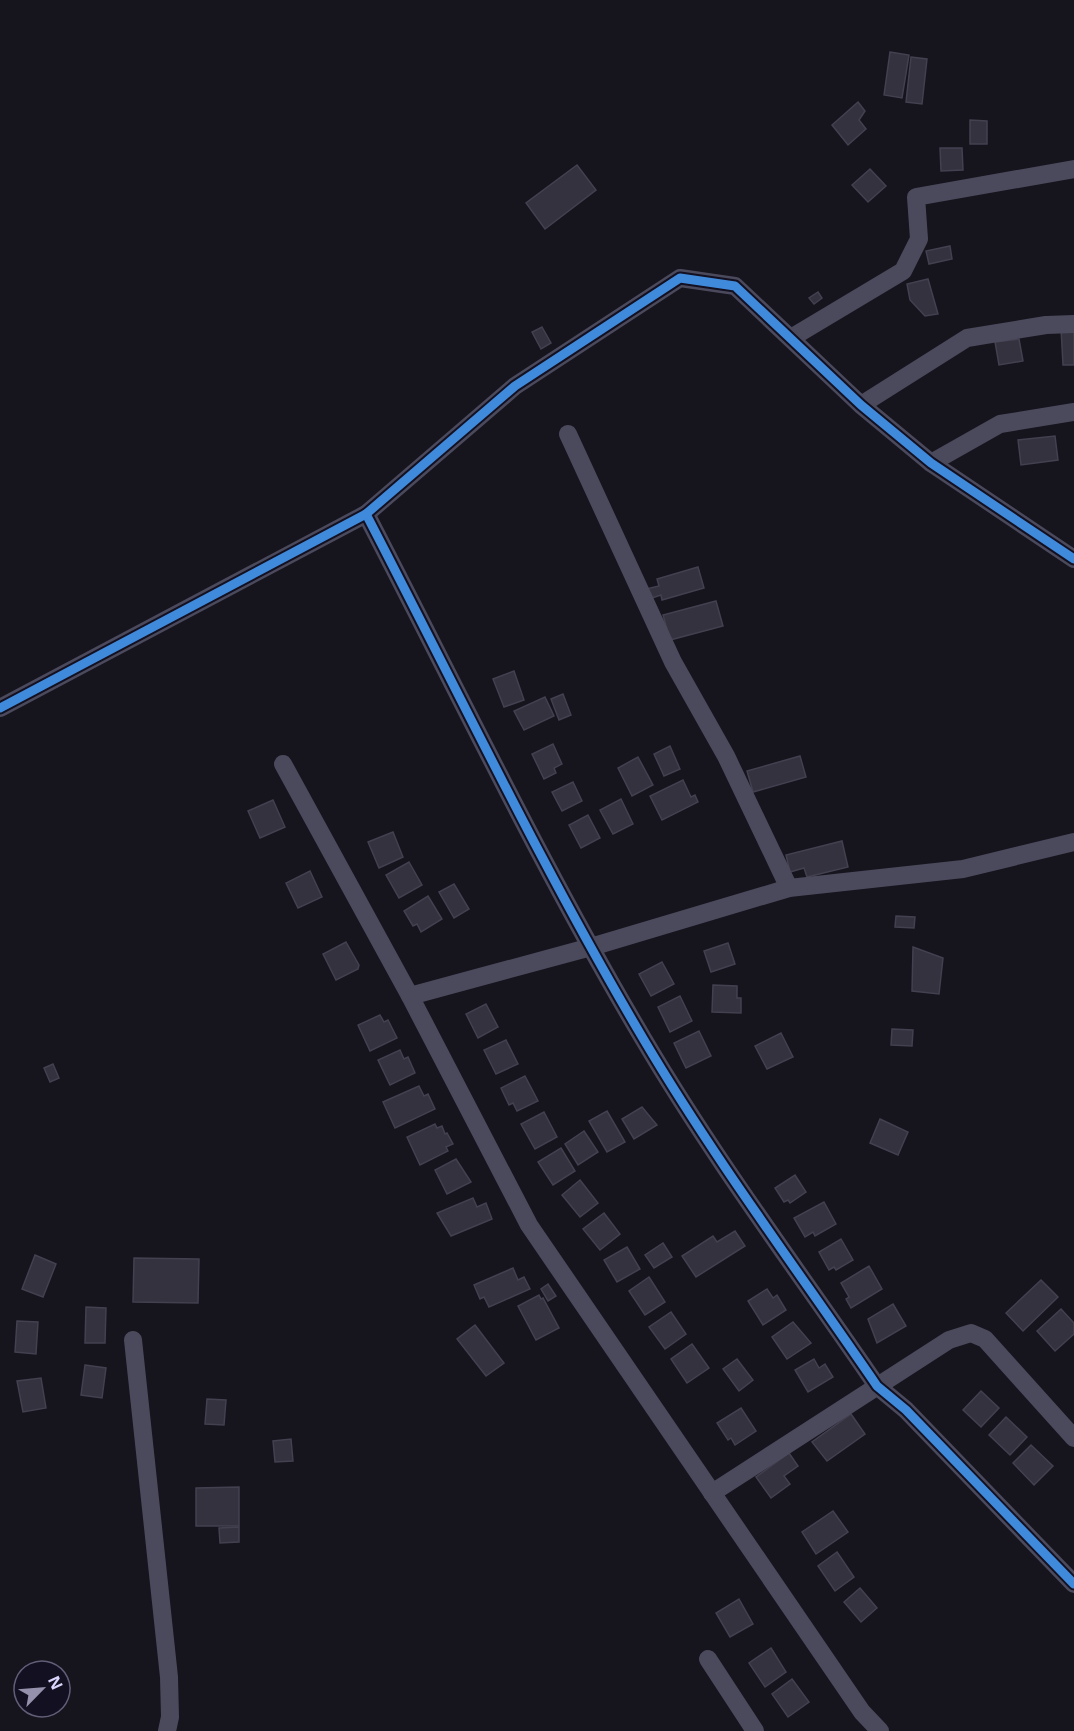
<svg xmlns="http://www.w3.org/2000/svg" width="1074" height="1731" viewBox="0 0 1074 1731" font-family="'Noto Sans',sans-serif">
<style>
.building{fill:#34323f;stroke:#434050;stroke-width:1.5}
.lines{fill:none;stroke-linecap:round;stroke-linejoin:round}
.minor{stroke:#4b4a5d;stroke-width:18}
.cycleway-casing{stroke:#131021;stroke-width:13}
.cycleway{stroke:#408adc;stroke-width:9}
</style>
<rect width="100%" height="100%" fill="#16141d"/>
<g class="building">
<polygon points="890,52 909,55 902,98 884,95"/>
<polygon points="911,57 927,59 922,104 906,102"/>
<polygon points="858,102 865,111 859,120 866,129 848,145 832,125"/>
<polygon points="970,120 987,121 987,144 970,144"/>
<polygon points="940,148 962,148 963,170 941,171"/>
<polygon points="577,165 596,190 545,229 526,203"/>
<polygon points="870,169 886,186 868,202 852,185"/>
<polygon points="950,246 952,259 929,264 926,251"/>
<polygon points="928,279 938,314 925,316 910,300 907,284"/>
<polygon points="818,292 822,298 814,304 809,298"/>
<polygon points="542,327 551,343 541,349 532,332"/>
<polygon points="1074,327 1074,365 1063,365 1061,328"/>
<polygon points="1019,339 1023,361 999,365 995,342"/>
<polygon points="1055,436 1058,460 1021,465 1018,440"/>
<polygon points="698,567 704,588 662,600 661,595 649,599 646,589 659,586 657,579"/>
<polygon points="716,601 723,626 670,640 663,615"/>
<polygon points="514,671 524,700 504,707 493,679"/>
<polygon points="563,694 571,715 559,720 551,699"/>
<polygon points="545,697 554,716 524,730 514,711"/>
<polygon points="553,744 562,764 554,768 556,773 544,779 532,754"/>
<polygon points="670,746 680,769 664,776 654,754"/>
<polygon points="800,756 806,777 753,792 747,771"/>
<polygon points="638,757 653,785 632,796 618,768"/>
<polygon points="683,780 691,797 695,795 698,802 662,820 650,796"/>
<polygon points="573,782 582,801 562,811 552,792"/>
<polygon points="621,799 633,824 613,834 600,810"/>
<polygon points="273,800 285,827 260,838 248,811"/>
<polygon points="588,815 600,838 581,848 569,825"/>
<polygon points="393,832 403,857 379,868 368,842"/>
<polygon points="842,841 848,867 807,877 804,868 790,872 786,855"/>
<polygon points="409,862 422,885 399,898 386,875"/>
<polygon points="310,871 322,897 298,908 286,883"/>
<polygon points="454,884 469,909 454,918 439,892"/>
<polygon points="428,896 442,919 421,932 417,924 413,926 404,911"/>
<polygon points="896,916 915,917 914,928 895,927"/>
<polygon points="346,942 359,965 358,969 336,980 323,954"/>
<polygon points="728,943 735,964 711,972 704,951"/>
<polygon points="913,947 943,958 939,994 912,991"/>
<polygon points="662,962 674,984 651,996 639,974"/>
<polygon points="713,985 737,986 737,998 741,998 741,1013 712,1012"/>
<polygon points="680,996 692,1021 670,1032 658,1007"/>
<polygon points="486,1004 498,1027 478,1038 466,1014"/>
<polygon points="380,1015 384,1022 388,1020 397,1038 370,1051 358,1025"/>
<polygon points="892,1029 913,1030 912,1046 891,1045"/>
<polygon points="699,1031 711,1056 686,1068 674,1043"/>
<polygon points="781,1033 793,1057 767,1069 755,1046"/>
<polygon points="506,1040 518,1064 496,1074 484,1050"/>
<polygon points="400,1050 404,1059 408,1057 415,1073 390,1085 378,1060"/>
<polygon points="53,1064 59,1078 50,1082 44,1068"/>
<polygon points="525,1076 538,1101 517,1111 513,1103 509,1105 501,1088"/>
<polygon points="419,1086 424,1096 428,1094 435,1109 395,1128 383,1102"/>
<polygon points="642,1107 657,1125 634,1139 622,1119"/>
<polygon points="607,1111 625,1142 607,1152 589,1121"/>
<polygon points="544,1112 557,1137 535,1149 521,1124"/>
<polygon points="880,1119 908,1132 898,1155 870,1143"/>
<polygon points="435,1124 437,1128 442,1126 445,1134 447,1133 453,1144 446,1147 448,1151 420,1165 407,1137"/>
<polygon points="584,1131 598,1152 578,1165 565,1144"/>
<polygon points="561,1148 575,1171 553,1185 538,1162"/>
<polygon points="456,1159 471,1182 447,1194 435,1170"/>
<polygon points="795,1175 806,1192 790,1203 788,1200 784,1202 775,1188"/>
<polygon points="580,1180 598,1203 580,1217 562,1195"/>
<polygon points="473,1198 477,1207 486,1203 492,1219 451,1236 437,1213"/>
<polygon points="824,1202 836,1224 815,1236 813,1232 805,1237 794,1218"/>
<polygon points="604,1213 620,1234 600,1250 583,1229"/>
<polygon points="735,1231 745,1246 696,1277 682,1256 713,1236 717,1242"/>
<polygon points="841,1239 853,1260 836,1270 834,1267 829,1270 819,1252"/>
<polygon points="663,1243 672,1257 654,1268 645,1255"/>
<polygon points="627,1247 640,1269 617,1282 604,1260"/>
<polygon points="35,1255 56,1264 43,1297 22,1289"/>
<polygon points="134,1258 199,1259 198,1303 133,1302"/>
<polygon points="869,1266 882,1289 851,1308 846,1299 849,1297 841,1283"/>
<polygon points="513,1268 518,1280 524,1277 530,1289 489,1307 484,1297 480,1299 474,1285"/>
<polygon points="649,1277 665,1302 645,1315 629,1291"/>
<polygon points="1041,1280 1058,1297 1023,1331 1006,1313"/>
<polygon points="548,1284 556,1296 548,1301 541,1289"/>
<polygon points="767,1289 773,1298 777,1295 786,1310 763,1325 748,1301"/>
<polygon points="539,1295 541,1299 543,1298 559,1328 536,1340 518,1306"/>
<polygon points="893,1304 906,1326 877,1343 868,1319"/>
<polygon points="86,1307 106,1308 105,1343 85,1343"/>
<polygon points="1061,1309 1074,1323 1074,1334 1055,1351 1037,1331"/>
<polygon points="671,1312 686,1334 665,1349 649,1327"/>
<polygon points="17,1321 38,1322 36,1354 15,1352"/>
<polygon points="793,1322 811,1343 787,1359 772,1337"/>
<polygon points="475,1325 504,1363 486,1376 457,1339"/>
<polygon points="692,1344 709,1368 687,1383 671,1359"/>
<polygon points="737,1359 753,1380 739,1391 723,1369"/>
<polygon points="814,1359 819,1368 825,1364 833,1377 808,1392 795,1370"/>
<polygon points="85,1365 106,1368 102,1398 81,1395"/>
<polygon points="41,1378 46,1408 23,1412 17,1381"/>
<polygon points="981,1391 999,1408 981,1427 963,1410"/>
<polygon points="207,1399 226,1400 224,1425 205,1424"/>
<polygon points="741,1408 756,1431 735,1445 731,1438 728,1440 717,1423"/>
<polygon points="851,1414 865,1434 827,1461 812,1442"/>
<polygon points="1006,1417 1027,1437 1010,1455 989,1435"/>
<polygon points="291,1439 293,1461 275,1462 273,1441"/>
<polygon points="1031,1445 1053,1466 1034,1485 1013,1463"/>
<polygon points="789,1453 798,1466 784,1476 790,1484 771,1498 756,1477"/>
<polygon points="239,1487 239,1526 196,1526 196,1488"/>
<polygon points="833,1511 848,1532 816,1554 802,1532"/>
<polygon points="239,1527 239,1542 220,1543 219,1528"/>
<polygon points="837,1552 854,1577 835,1591 818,1566"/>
<polygon points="860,1588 877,1608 861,1622 844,1602"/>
<polygon points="739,1599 753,1624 730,1637 716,1613"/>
<polygon points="771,1648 786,1672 765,1687 749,1663"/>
<polygon points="792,1679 809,1702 788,1717 772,1694"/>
</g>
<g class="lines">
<g class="minor">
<polyline points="791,338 903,271 919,239 916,197 1074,169"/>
<polyline points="861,405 967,338 1046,325 1074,324"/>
<polyline points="568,434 673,662 726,756 789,888"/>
<polyline points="931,463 1000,424 1074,412"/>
<path d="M366 514C457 689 543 870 644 1040 715 1160 799 1272 877 1386L906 1410 1074 1584"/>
<polyline points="0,708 366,514 515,386 680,278 735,286 861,405 931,463 1074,559"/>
<polyline points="283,764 410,996 529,1225 862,1712 880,1731"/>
<polyline points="410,996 591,947 789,888 963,869 1074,842"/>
<polyline points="133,1340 169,1677 170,1717 167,1731"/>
<polyline points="712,1493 949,1340 971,1333 985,1339 1074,1438"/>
<polyline points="708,1659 755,1731"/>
</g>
<defs>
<g id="cycleway">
<path d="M366 514C457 689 543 870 644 1040 715 1160 799 1272 877 1386L906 1410 1074 1584"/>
<polyline points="0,708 366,514 515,386 680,278 735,286 861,405 931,463 1074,559"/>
</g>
</defs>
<use href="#cycleway" class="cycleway-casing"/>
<use href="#cycleway" class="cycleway"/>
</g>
<g transform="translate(42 1689) rotate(65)"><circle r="28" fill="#131021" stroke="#625e78" stroke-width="1.5"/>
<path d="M0-4.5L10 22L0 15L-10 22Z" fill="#9591ad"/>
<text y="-9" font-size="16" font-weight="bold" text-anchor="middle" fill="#d9d4fb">N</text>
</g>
</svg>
